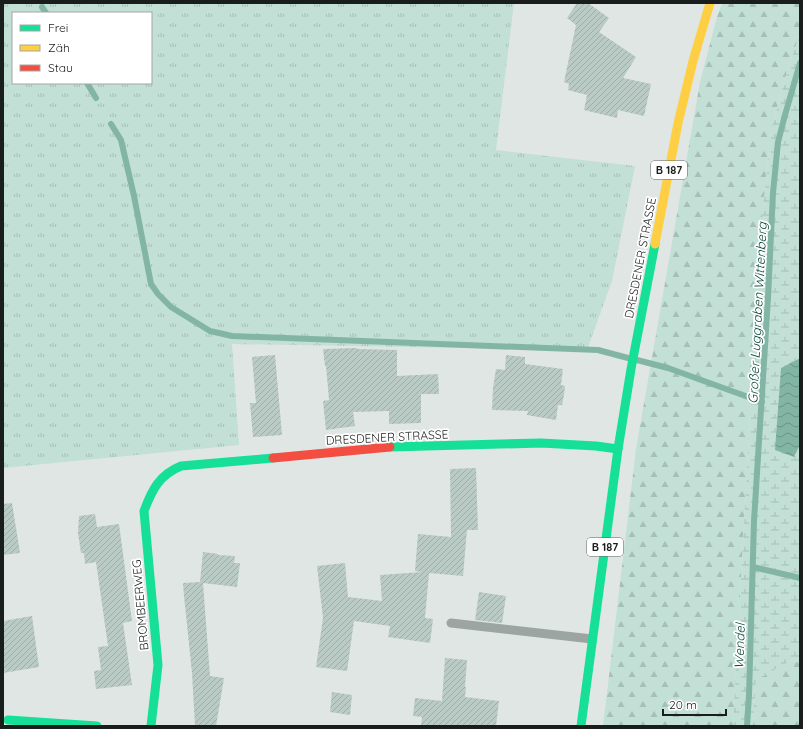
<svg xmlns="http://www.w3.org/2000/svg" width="803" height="729" viewBox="0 0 803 729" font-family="Quicksand,sans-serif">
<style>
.grass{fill:url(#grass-tufts);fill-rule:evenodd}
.forest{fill:url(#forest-firs)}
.wetland{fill:url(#wetland-marsh)}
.water{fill:url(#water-waves)}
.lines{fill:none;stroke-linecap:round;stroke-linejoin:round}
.stream{stroke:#83b5a5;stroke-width:6}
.building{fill:url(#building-hatch)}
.lane{stroke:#9da5a3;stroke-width:9}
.fast{stroke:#16e098;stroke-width:9}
.slow{stroke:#ffcf43;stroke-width:9}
.jam{stroke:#f24e42;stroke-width:9}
.labels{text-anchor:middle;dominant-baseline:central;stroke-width:3.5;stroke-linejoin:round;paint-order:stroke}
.shield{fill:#fff;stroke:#5e6260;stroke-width:1}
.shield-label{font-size:11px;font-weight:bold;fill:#191e1c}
.street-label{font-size:12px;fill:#191e1c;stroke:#fff}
.water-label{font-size:13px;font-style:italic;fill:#094738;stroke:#fff}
</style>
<defs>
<pattern id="grass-tufts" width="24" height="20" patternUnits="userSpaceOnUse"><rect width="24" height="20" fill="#c2e0d6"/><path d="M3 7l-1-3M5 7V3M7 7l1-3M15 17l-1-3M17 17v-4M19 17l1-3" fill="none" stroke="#a6c0b7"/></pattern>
<pattern id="forest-firs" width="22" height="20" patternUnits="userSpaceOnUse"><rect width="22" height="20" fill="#c2e0d6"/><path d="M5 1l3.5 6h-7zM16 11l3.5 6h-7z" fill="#a6c0b7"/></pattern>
<pattern id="wetland-marsh" width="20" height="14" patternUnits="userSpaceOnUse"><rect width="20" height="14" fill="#c2e0d6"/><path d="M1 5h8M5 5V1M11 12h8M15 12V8" fill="none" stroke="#a6c0b7"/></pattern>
<pattern id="water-waves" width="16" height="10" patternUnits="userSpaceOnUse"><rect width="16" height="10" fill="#83b5a5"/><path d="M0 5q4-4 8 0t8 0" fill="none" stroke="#6a9386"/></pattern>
<pattern id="building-hatch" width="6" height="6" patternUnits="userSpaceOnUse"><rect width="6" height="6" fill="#bacac5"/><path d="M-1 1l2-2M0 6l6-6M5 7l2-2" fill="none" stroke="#9fada9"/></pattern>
</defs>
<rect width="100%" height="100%" fill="#e0e6e4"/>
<path class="grass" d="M3 3H514L496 150 635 166 612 281 587 350 232 344 239 445 3 468ZM13 13H151V83H13Z"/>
<g class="forest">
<polygon points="722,3 800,3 800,34 787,71 771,131 758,259 749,433 733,726 603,726 636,449 700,82 717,17"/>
<polygon points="790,661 800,662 800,726 753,726 756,680"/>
</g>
<polygon class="wetland" points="800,34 800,114 798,120 800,121 800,358 781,368 794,457 800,445 800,662 790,661 756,680 753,726 733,726 749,433 758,259 771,131 787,71"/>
<polygon class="water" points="800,358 800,445 794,457 775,450 781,368"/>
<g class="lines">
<g class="stream">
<polyline points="42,7 46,13"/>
<polyline points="87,83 96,98"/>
<polyline points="111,124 121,140 134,196 151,284 158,294 171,307 210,331 232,336 598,350 628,358"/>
<polyline points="637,360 668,368 762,402"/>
<polyline points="753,567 800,578"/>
<polyline points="747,726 749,695 754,521 768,298 773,193 778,142 785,115 800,63"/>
</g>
</g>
<g class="building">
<polygon points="577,3 588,3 609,18 599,32 636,57 623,78 651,84 644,116 618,110 617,118 584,110 587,95 568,90 569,84 564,82 576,25 567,18"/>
<polygon points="357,348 357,349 397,350 397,376 438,374 439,394 421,394 421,423 389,424 389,411 353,412 355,426 326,430 323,401 329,400 326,366 325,366 323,349"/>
<polygon points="275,355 282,435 253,437 250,403 256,403 252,357"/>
<polygon points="506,355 525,357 525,364 563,369 561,385 565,386 564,395 562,405 558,405 556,420 527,415 528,411 492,410 493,388 496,369 505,370"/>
<polygon points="476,468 478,530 467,530 463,576 429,573 425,618 433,619 430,643 388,637 390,626 354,621 347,671 316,667 323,618 317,566 345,563 348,597 382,601 380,575 422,572 415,571 418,534 451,537 450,469"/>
<polygon points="12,503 20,553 3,555 3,504"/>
<polygon points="95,514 97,527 119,524 132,621 123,623 132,685 96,689 94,671 101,670 98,647 108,646 96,562 85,564 84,553 81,553 78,533 79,516"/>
<polygon points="203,552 218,554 218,555 235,556 234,563 240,563 237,587 203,583 210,676 224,678 216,726 195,726 192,673 184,596 183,583 200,582"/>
<polygon points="479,592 506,596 502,623 475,620"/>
<polygon points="32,616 39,667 3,673 3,621"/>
<polygon points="445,658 467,660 465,687 466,687 465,697 499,701 496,726 421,726 422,717 413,716 415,698 442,701"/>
<polygon points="332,692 352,695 350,715 330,712"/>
</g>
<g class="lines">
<polyline class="lane" points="451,623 592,639"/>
<g class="fast">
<polyline points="390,447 541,443 596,446 618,449"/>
<polyline points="8,720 97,726"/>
<path d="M151 726 158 665 144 511C152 490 159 475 181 466L273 458"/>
<polyline points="581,726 618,449 631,369 655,244"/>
</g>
<polyline class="slow" points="655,244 678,123 693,61 710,3"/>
<polyline class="jam" points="273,458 390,447"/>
</g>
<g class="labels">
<g class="shield">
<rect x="651" y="161" width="36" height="18" rx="3"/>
<rect x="587" y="538" width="36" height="18" rx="3"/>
</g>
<g class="shield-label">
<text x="669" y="170">B 187</text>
<text x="605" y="547">B 187</text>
</g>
<g class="street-label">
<text transform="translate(640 258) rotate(-79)">DRESDENER STRASSE</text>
<text transform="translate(387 437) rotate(-3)">DRESDENER STRASSE</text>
<text transform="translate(140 605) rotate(-95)">BROMBEERWEG</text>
</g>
<g class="water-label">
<text transform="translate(757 313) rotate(-87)">Großer Luggraben Wittenberg</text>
<text transform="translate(739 646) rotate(-88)">Wendel</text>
</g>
</g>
<rect width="803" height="729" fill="none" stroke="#191e1c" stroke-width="8"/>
<rect x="12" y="12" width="140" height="72" fill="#ffffff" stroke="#a3a5a4"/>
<rect x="20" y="25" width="20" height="6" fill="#16e098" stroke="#a3a5a4"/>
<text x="48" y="32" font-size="12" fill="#191e1c">Frei</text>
<rect x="20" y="45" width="20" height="6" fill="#ffcf43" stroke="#a3a5a4"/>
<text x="48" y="52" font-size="12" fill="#191e1c">Zäh</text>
<rect x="20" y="65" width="20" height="6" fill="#f24e42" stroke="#a3a5a4"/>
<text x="48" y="72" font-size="12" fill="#191e1c">Stau</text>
<path d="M663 709v6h63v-6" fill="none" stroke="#191e1c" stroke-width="2"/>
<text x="669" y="709" font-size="12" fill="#191e1c" stroke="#ffffff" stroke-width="3" paint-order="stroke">20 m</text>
</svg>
